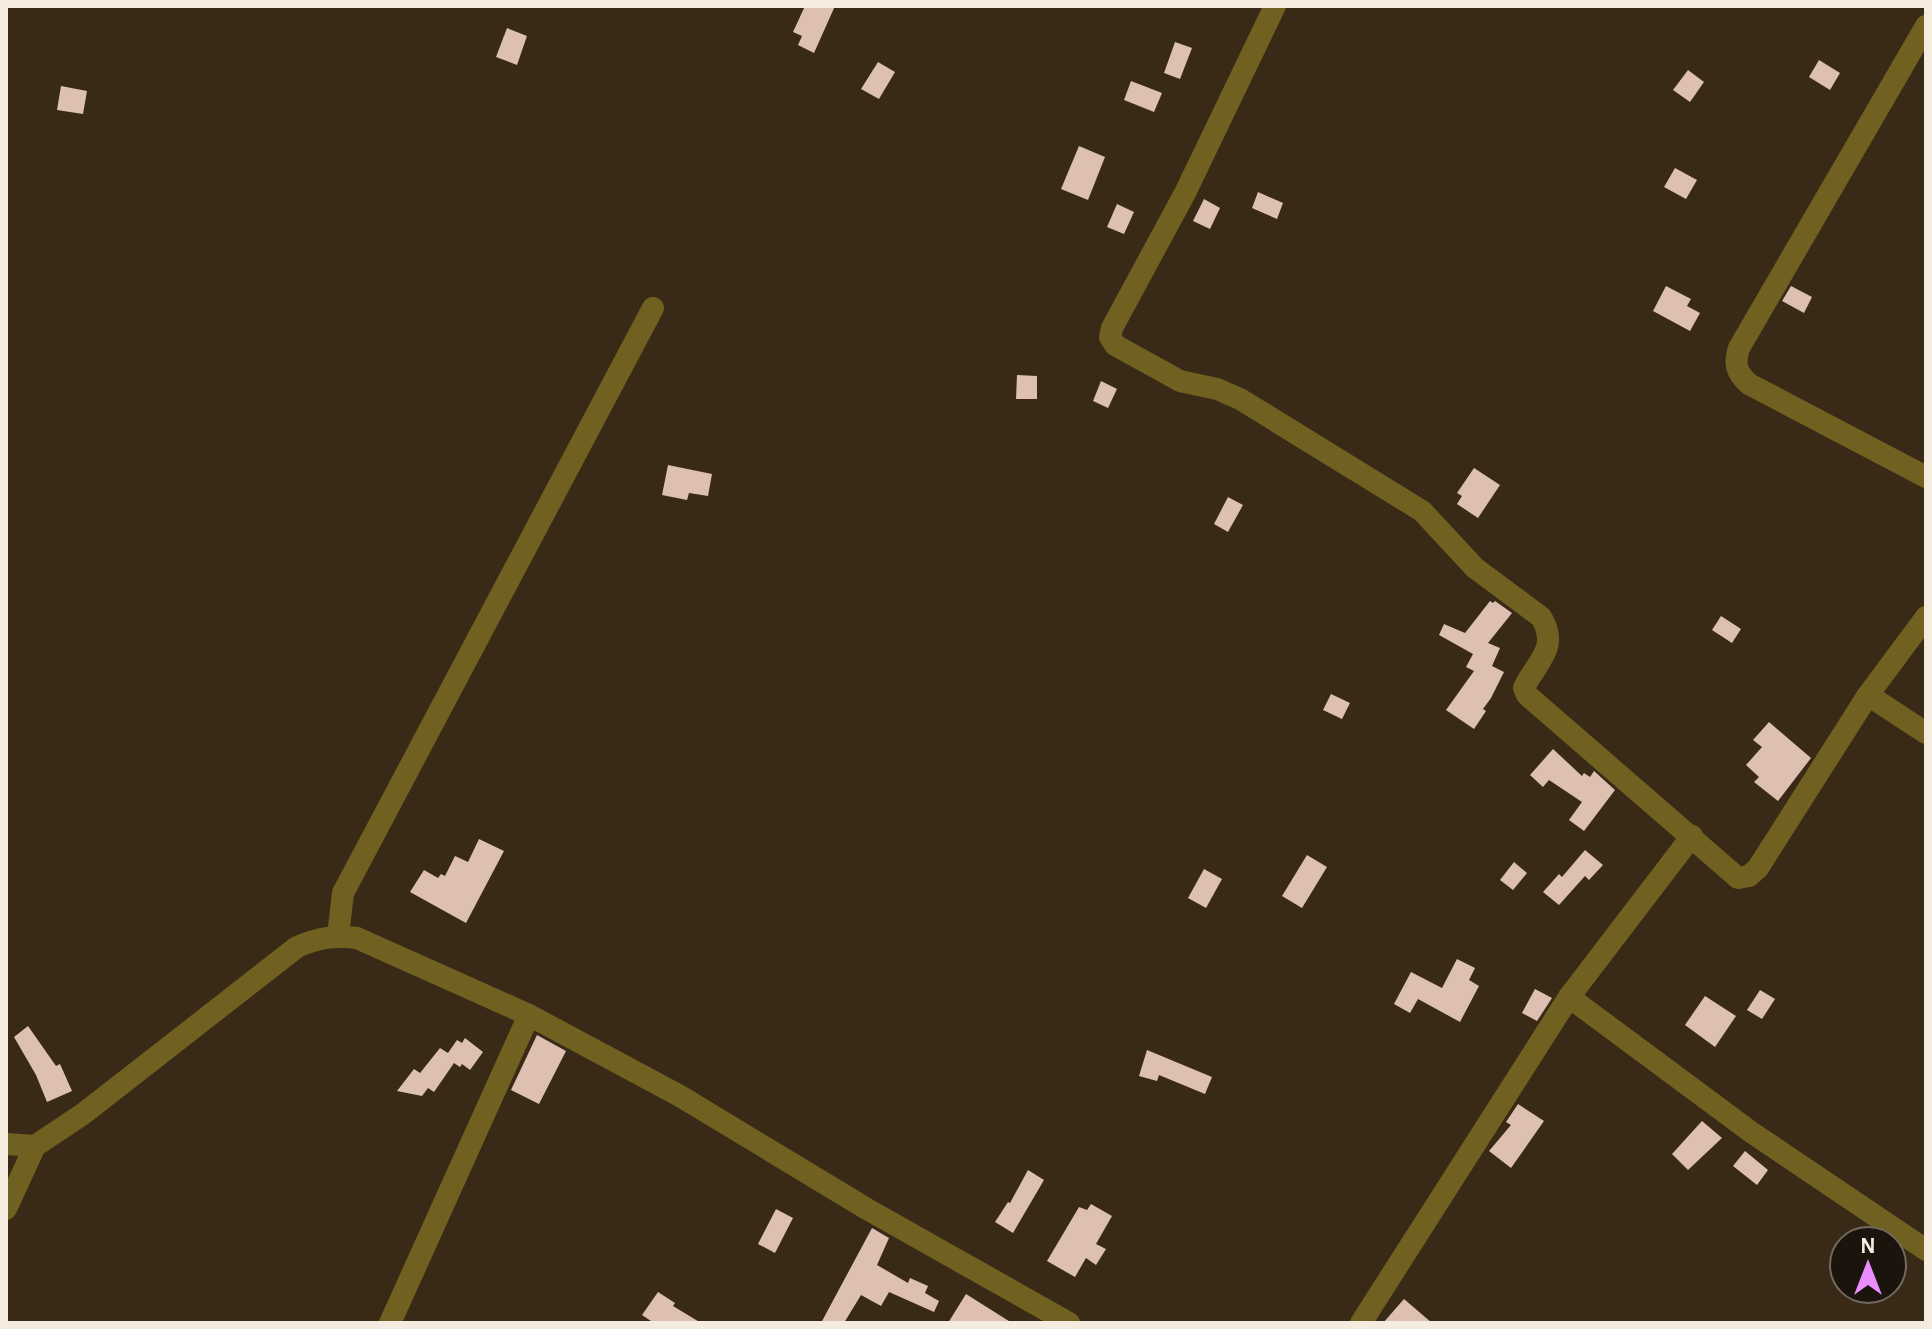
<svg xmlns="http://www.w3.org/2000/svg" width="1932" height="1329" viewBox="0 0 1932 1329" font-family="'Alegreya Sans',sans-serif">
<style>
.building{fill:#ddc0b1}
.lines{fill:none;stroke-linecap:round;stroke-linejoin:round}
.minor{stroke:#716121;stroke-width:22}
</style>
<rect width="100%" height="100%" fill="#392a17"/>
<g class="building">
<polygon points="805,6 835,6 814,53 798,45 802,36 793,32"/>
<polygon points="507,28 527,36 517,65 496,57"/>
<polygon points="1175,42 1192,48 1180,79 1164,73"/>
<polygon points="1819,60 1840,73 1830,90 1809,77"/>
<polygon points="878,62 895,72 879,99 861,89"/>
<polygon points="1688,70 1704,82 1690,102 1673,90"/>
<polygon points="1131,81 1162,93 1154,112 1124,100"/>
<polygon points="61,86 87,91 83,114 57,110"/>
<polygon points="1079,146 1105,157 1088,200 1061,189"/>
<polygon points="1675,168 1697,180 1686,199 1664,187"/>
<polygon points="1258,192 1283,203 1277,219 1252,208"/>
<polygon points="1204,199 1220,208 1210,229 1193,221"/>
<polygon points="1117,204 1134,212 1124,234 1107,227"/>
<polygon points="1666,286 1691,299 1687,306 1700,313 1690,331 1653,311"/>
<polygon points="1791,286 1812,297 1804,313 1782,301"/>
<polygon points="1017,375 1037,376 1037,399 1016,399"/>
<polygon points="1101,381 1117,389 1108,408 1093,401"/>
<polygon points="668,465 712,474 708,496 689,493 687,500 662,495"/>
<polygon points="1474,468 1500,485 1478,518 1457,504 1462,496 1457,493"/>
<polygon points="1228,497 1243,505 1228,532 1214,524"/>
<polygon points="1490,601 1493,603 1495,601 1512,613 1488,643 1500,648 1492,666 1504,672 1491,698 1483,709 1486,711 1474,729 1446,710 1474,671 1466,667 1473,654 1439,635 1444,624 1465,633"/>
<polygon points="1721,616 1741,629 1732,643 1712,630"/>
<polygon points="1331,694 1350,703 1342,719 1323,710"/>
<polygon points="1769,722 1811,758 1778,801 1754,782 1759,777 1746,765 1762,747 1753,740"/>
<polygon points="1553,749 1582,776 1584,773 1590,777 1594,771 1615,790 1584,831 1569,820 1582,802 1549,780 1543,787 1530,775"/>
<polygon points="479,839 504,851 466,923 410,892 424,870 438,878 441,874 445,876 455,856 468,862"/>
<polygon points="1585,850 1603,865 1589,880 1585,876 1559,905 1543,892 1559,874 1562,877"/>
<polygon points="1307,855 1327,867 1302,908 1282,896"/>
<polygon points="1514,862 1527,873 1513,890 1500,880"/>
<polygon points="1204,869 1222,879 1206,908 1188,898"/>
<polygon points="1457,959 1475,968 1469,980 1479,986 1460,1022 1418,999 1410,1013 1394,1004 1411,972 1442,988"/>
<polygon points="1535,989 1552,998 1537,1021 1522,1013"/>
<polygon points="1760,990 1775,999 1762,1019 1747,1010"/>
<polygon points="1705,996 1736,1016 1715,1047 1685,1025"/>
<polygon points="28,1026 56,1066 60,1064 72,1091 47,1102 36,1075 14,1037"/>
<polygon points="537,1035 566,1051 539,1104 511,1090"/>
<polygon points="465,1038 483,1052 470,1070 462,1064 460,1067 454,1063 434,1092 428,1088 422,1096 397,1091 414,1069 420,1073 440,1048 448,1053 457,1040 462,1043"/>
<polygon points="1147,1050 1212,1077 1205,1094 1159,1075 1157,1081 1139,1076"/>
<polygon points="1518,1104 1544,1121 1511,1168 1489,1151 1511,1125 1506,1122"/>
<polygon points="1702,1121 1722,1138 1688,1170 1672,1154"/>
<polygon points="1745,1151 1768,1170 1757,1185 1733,1166"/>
<polygon points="1028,1170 1044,1180 1013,1233 995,1222 1008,1202 1010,1203"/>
<polygon points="1091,1204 1112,1216 1096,1244 1106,1249 1096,1265 1086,1258 1075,1277 1047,1261 1079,1207 1087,1210"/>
<polygon points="776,1209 793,1218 775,1253 758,1244"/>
<polygon points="872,1228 889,1238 877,1265 908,1283 910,1278 928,1286 925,1293 939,1301 934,1312 889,1292 881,1306 861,1295 844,1323 821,1323"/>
<polygon points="658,1292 675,1303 673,1306 701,1323 654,1323 642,1315"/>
<polygon points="966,1294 985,1306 1012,1323 948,1323"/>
<polygon points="1404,1299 1432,1323 1383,1323"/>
</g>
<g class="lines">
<g class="minor">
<path d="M1275 6 1185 193 1112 328 1110 337 1115 345 1180 381 1217 389 1240 399 1422 511 1475 568 1541 617C1558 645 1541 658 1527 682L1524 688 1527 695 1738 878 1749 876 1758 868 1868 695 1926 617"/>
<path d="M1926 26 1739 348C1734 364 1736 372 1749 384L1926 477"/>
<polyline points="1868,695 1926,733"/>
<polyline points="338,936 343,893 653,308"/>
<polyline points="1569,997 1751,1132 1926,1250"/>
<path d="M6 1144 35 1146 83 1114 297 947C318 938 334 935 357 938L529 1015 680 1096 867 1209 1069 1323"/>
<polyline points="6,1209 35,1146"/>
<polyline points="390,1323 529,1015"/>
<polyline points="1361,1323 1569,997 1692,836"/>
</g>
</g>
<rect width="1932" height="1329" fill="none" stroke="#f5ebdf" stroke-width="16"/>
<g transform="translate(1868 1265)"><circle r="38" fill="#1b140c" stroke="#726a60" stroke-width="2"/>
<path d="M0-6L14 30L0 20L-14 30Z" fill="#ea8dfd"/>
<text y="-12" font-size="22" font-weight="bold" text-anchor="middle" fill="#f5ebdf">N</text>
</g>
</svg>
